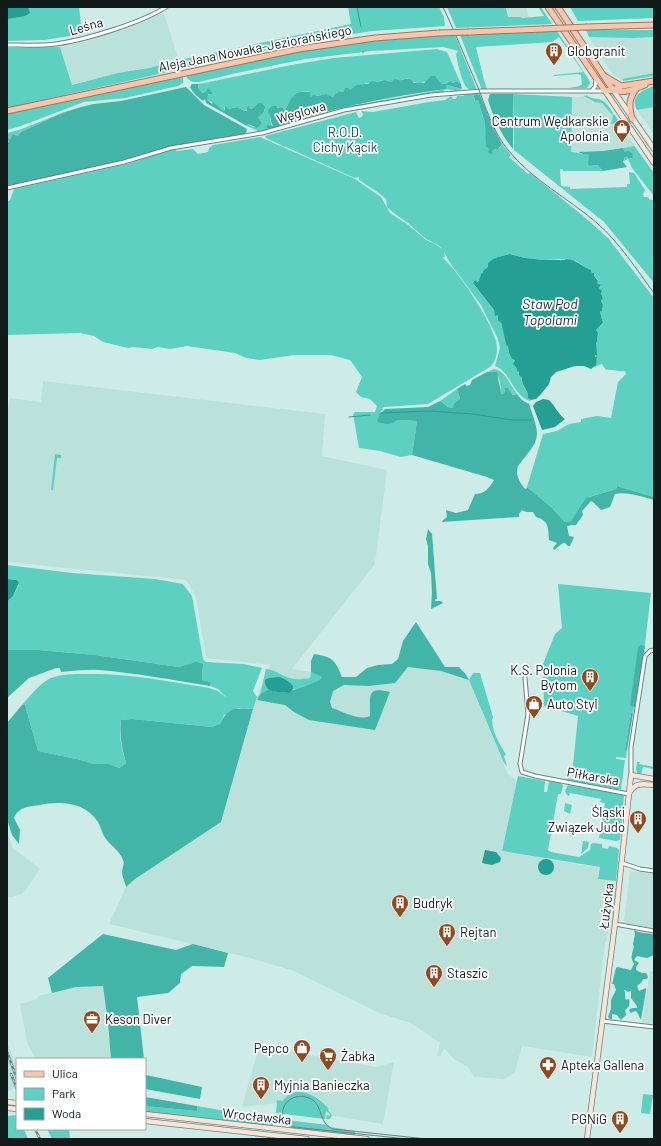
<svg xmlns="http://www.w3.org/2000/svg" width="661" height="1146" viewBox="0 0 661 1146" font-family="Barlow,sans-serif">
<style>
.built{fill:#bae2db}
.green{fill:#5dd0c2}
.forest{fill:#42b4a8}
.water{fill:#259f93}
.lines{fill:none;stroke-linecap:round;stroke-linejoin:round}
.stream{stroke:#259f93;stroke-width:1}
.street-casing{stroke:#688480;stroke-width:5}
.secondary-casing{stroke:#688480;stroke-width:6}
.primary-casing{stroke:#a27358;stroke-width:7}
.street{stroke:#fff;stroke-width:3}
.secondary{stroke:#fae3d7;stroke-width:4.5}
.primary{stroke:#f6c7af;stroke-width:5}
.tram{stroke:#6c807d;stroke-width:1}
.rail-casing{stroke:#6c807d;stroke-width:2.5}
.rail{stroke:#fff;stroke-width:1;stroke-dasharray:3;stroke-linecap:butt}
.primary-bridge-casing{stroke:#a27358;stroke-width:7;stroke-linecap:butt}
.primary-bridge{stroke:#f6c7af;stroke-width:5}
.labels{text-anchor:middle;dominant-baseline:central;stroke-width:3.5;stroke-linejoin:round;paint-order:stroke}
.street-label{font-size:13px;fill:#101b1a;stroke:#fff}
.poi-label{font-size:13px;fill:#101b1a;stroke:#fff;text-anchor:start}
.park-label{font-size:13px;fill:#12534c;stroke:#fff}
.water-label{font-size:14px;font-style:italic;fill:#1a332f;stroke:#fff}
</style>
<rect width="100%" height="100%" fill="#ceece7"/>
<g class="built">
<polygon points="510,7 526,7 529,18 508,17 506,8"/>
<polygon points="164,13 179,61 149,68 118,73 72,85 60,47 90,40"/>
<polygon points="604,36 633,38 654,37 654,73 622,79 613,75 589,37"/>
<polygon points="586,96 595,102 602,102 619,123 622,133 625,133 634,146 603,151 571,152 572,97"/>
<polygon points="654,107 654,135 637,110"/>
<polygon points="43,381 325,414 322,456 387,470 375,564 292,669 342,677 356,677 408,667 441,671 469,680 508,774 517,781 502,851 600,868 598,879 614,881 607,940 605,943 592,1057 522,1046 515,1072 504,1079 474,1077 468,1067 454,1059 444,1048 441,1056 437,1056 440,1043 411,1023 379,1013 294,971 250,958 109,924 126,887 135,879 221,822 257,697 270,665 206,658 196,597 186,580 7,562 7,410 8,410 10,398 41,402"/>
<polygon points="7,831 13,848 40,869 25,891 21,894 11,897 7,896"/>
<polygon points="630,871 654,873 654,916 652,930 631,926 624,922"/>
<polygon points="650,971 654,972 654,1024 642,1023"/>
<polygon points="103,986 111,1059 36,1059 27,1043 20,1004 37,999 38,996 76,987"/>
<polygon points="7,1042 17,1069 17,1087 9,1091 7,1090"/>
<polygon points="259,1046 376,1067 394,1062 383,1124 333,1116 327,1106 319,1099 311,1095 301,1092 292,1092 282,1101 277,1100 277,1103 242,1107"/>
</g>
<g class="green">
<polygon points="7,7 79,7 82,34 45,40 7,41"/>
<polygon points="348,7 439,7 444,17 445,26 372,31 304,42 188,67 184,59 351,24"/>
<polygon points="447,7 510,7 506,8 508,17 520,17 522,18 544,16 538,7 541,7 552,24 456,28"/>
<polygon points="570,7 654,7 654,18 578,21"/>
<polygon points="586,30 654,30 654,37 633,38 589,37"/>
<polygon points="548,31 557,31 589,80 590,83 587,88 569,88 580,86 580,85 582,85 581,75 577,74 554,76 553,75 583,72 559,37 552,42 476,47 484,80 487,89 482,90 460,35"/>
<path d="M455 35 477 90C474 90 470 90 467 88 462 83 457 61 456 54L458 51 443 47 372 51 305 59 232 74 199 82C193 82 188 82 186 75 220 68 254 59 288 53 343 43 399 37 455 35Z"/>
<polygon points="60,47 72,85 118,73 149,68 179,61 181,69 7,108 7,48"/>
<path d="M437 49 447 52 461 84 456 81 454 83 448 81 446 84 439 83 437 79C423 79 422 89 408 78L401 80H398L391 82C380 77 376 85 365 83L364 87 361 85H356L350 90 345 88 343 92H337L334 97 324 94 323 96 320 95 311 97 309 91C294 91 290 99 285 111H284L281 107 279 108 275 106 270 108V119L272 126H266L267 128H270V129L260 132 247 126 248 124 253 127 262 123 258 117 264 112 265 109 258 103 254 107 251 109 250 107 245 111 237 107 227 109 224 107 225 111H223L207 99V95L209 94 206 92 202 93 198 89 199 84 291 65 334 58Z"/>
<polygon points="654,73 654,76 623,81 622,79"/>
<polygon points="183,76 183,83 178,86 125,98 84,102 21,126 7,130 7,114"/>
<polygon points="447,85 462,89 456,91 445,89 443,92 341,109 273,129 301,119 325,113 344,107 446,89"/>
<path d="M654 86V107L637 110C629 96 643 90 654 86Z"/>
<path d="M479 93 480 95 476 94 474 98 475 101 478 100 485 123 487 144 489 149 493 152V150H495L501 147 502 144 511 155 509 157 528 174 530 173 582 215 608 238 654 298V497L617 486 616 489 589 497 571 521 565 522 551 507 527 487 543 434 557 431 569 424 581 422V419L597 416 611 418 618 382 626 374 625 371C619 372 612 369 606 370L602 364 594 367 597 359V357H595L596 343 597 342 598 334 596 330 603 324 600 312 602 311 603 305 601 301 603 297 601 293V291L599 288 601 286 600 284 597 283 598 280 595 277H594L591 270H588L577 261 563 259 544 260 525 258 511 254 501 256 489 262 488 268 483 271V274H481L480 281 473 283 494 310 495 315H498L500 322 502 324 504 334 508 347 509 353 512 359 515 360 513 364 516 366 517 371 519 372V375L522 378C521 385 528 391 529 399L531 400 530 401C513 396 511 372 495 366L500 348 498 339 481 305 450 263 444 252 445 257H442C459 272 490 319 496 341 498 349 497 361 490 367L428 404 385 407 382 408 383 410 380 412 397 420 417 421 412 455 401 457 380 451 359 448 353 414 355 412H375L377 406 370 399 361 397 356 392 362 377 350 360 331 355H294L260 360 246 358 235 353 187 346 170 349 158 347 152 349 133 347 128 348 103 342 94 336 80 333 7 335V202L10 200 14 189 127 164 171 150H175L177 151 193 149 198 154 208 152 209 148 213 145 260 137 355 179 381 197 390 213 407 224 426 240 435 244 443 250 438 245 426 239 408 223 395 214 387 207 386 199 379 193 359 180V177L355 178 350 176 286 147 287 146 285 147 266 138 265 136 356 112 359 118 362 117 363 114 361 111 373 112 429 102 445 100 451 96 453 99H456L457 96H463L466 94Z"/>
<path d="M513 94 572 97 571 152C577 152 582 154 589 155L590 166 598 165 603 171H563V169H560L561 186 570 187V189L627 187V184H630L629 172 634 173 645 190 643 194 644 197H647L651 200H654V283L604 222 514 150Z"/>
<path d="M587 95C591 99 594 98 599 99 606 101 609 107 613 113L612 114 615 115 624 130H621L619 123 611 124 613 116 602 103 595 102 584 96Z"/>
<polygon points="62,113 21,132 18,136 14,134 10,140 7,137 7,133 19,130"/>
<polygon points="625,133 654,173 654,196 632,168 628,159 624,161 625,157 633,159 632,157 625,152 623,148 634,146"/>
<path d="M494 369C505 370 510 385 516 393L515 395 504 390V394H501C502 387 499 379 497 372H487Z"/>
<polygon points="457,389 460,399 453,408 448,407 440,401"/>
<polygon points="55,454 61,455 61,458 57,458 53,490 51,490"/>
<path d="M7 565 72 573 155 579 183 584 192 596 203 659 206 662 243 664 262 668 253 691 257 697 253 709 239 708 224 715 220 724 212 727 132 719 121 720C118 734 122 749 126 763L119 768 109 764H93L81 760 38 751 25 705H22C30 696 40 683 51 678 61 674 74 674 84 674 128 673 166 681 209 688L218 691 227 698 218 689 210 686 211 682 202 680 203 665 193 663 179 667 95 655 39 650H7V602L13 596 19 585 17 580 7 579Z"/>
<polygon points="558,584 651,593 645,644 633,713 631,713 625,750 627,750 626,758 616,757 616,759 625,760 621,789 615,789 566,780 567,778 607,785 614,779 572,775 578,716 544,706 543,664 555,634 562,628"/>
<path d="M266 669C276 670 282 676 290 678 297 680 303 679 310 678L311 672 322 677 321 680 305 688 298 690 293 689V686L284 679 269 678 267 688 269 689 260 694Z"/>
<path d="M473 673H480L493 717C489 727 501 746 506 755L504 756 507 766 504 763 469 680Z"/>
<polygon points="637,762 640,762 639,764 654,767 654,769 643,767 641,774 637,774 636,768"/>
<polygon points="518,776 545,781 544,792 547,792 549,781 560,783 563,785 561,794 558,794 548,850 551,852 579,857 590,850 591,844 593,843 602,844 602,848 608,849 609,846 617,848 619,850 616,881 598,879 600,867 502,851"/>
<polygon points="568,785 622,794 624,796 620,840 616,841 599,838 605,803 600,802 601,799 570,793 569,796 567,795 565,791"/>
<polygon points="565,803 572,805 570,814 564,811"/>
<polygon points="583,841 585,841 585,843 586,841 589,842 588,848 581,854"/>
<polygon points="620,851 618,875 609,942"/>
<path d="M298 1091C310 1093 321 1099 329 1109L328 1110 332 1115 330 1119H326L327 1115 330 1116V1114L326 1111 325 1119 276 1113 277 1100 282 1101 289 1094Z"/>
<polygon points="643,1094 653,1095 650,1114 641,1113"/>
<polygon points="145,1106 197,1111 197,1106 271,1119 274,1121 273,1126 270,1126 145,1112"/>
<polygon points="17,1115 17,1129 24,1129 28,1139 8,1139 7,1116"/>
<polygon points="286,1120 328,1125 330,1127 355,1131 355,1134 353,1136 290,1128 284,1122"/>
<polygon points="47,1129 69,1129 70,1139 52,1139"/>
</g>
<g class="forest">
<path d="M431 76H435C439 81 439 84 446 84L449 81 454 83 456 81 461 84 462 89 447 85 446 89C387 97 325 109 270 129V128H267L266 127 267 125 273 126C270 121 271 115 268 112L269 109 272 106H276L278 108 281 107 285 111C290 99 294 89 310 92L311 97 313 95 317 96 326 94 333 97C336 92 338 91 343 92L345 88H348L350 90 356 85H362L363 86 364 84H368L372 81 376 82 385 80 391 82 395 79C397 79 399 81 401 80 408 79 409 76 414 83H424Z"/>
<path d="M192 84H199L198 88 202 93 206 92 208 88 209 89 213 94H208L207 99 212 104 213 102 223 111 225 110V106L227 107 228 109 237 107 245 111H247V107L249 106 251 109 253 108 258 103H262L265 107 264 112 258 117 262 123 257 128 248 124 247 126 206 103 205 99 203 101C198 97 192 92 190 87Z"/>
<polygon points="186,87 204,105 247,129 246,133 244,135 178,145 125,161 7,186 7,143 9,141 7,140 7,137 10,140 13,134 18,136 21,132 62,113 81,107 94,104 121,101"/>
<polygon points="476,94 480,95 493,127 502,144 498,149 493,150 492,154 488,153 489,149 486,146 485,123 478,100 475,101 474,96"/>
<path d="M490 94H513V149C501 135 494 118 488 100Z"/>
<polygon points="623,148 625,152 628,151 632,153 633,159 625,157 623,162 627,167 603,171 598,165 590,166 588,164 589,155 583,154 578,152 603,151"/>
<path d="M487 372H497L498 373C497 381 501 386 501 394H504L505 388H507L513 395H515L516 393 522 400 529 404C541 439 541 437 518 466 515 474 519 481 524 488L526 489 527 487 551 507 565 522 571 521 586 498 616 489 617 486 654 497V500C643 497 626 491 615 494L610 507 601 510 593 502 591 501 582 511 583 515 576 525H572L567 526 569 536 574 537 570 546H568L565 543H563L554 550 553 548 557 543 549 540C548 527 549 521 536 517L533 512H526L522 510 519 514V517L441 522 447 517 446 510 456 513 468 510 475 494C485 494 489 488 494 480L487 477 412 455 417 421 397 420 393 423 387 424 377 422 379 415 385 409 428 407 440 401 448 407 453 408 454 404 460 399 457 389 465 384 467 386 470 385 472 380Z"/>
<polygon points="428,529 432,534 437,599 435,599 435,601 441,601 443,603 431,609 432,592 431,573 428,564 428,546 426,539"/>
<path d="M416 622 445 667H459C463 672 466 673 469 680L441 671 408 667 395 683 369 686 344 685 333 691 330 702 332 708C344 712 359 721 370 716 371 697 365 686 390 692L375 730 309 720 294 712 285 705 257 700 260 694 269 689C283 697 307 686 320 680L322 677 311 672V661L314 654C333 657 335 660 342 677H356L367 668 378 665 392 664 398 659 403 641Z"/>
<polygon points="641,645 645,646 635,707 630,706 638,647"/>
<path d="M7 650H39L95 655 179 667 196 662 203 664 202 680 211 682 210 686C173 680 136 673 99 670 87 669 74 671 61 672L60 668H56L29 678 7 698Z"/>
<path d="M22 705H25L38 751 81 760 93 764H109L119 768 126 763C122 749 119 734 121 720L132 719 212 727 220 724C228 706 236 708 253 709L221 822 135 879 126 887C125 882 122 877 122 872 122 868 125 864 123 860 120 851 111 846 106 839 102 834 101 827 98 822 85 802 61 801 40 805 30 806 18 807 14 818L20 830 19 844 12 835 7 819V723Z"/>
<polygon points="631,713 633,713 627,750 625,750"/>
<path d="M634 930C640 934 648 932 654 935V955L647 958 637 956 634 960 639 963 636 967V970L642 973H646L648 977 647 979H643L641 983 637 986 639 991 646 988V990L641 1020 637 1012 635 1011 631 1013 629 1010 632 1008H637V1006L631 998V991L628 992 625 990 624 991 625 992V998L626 1000 629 999C630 1004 630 1007 625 1010L626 1015 621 1020 617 1015 612 1014V1019H610L608 1017 611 1009V1000L616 990 614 984H612L616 968 617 967 631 970 634 964C630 958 632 953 634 947L633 944 635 934Z"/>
<polygon points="103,934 176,950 193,944 228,953 224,967 192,966 181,974 180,983 168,993 137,997 144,1059 111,1059 108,1023 103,986 76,987 52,993 48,978"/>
<polygon points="145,1068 146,1075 202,1087 200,1099 145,1089"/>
<polygon points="145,1097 197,1106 197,1111 145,1106"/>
</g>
<g class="water">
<polygon points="7,7 28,7 30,13 25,16 7,19"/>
<path d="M510 254 525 258 544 260H565L566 259C579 260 583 268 591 270L592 273H594V277H595L598 281 597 283 601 285 599 288 602 291 601 293 603 298 601 301 603 305 602 311 600 312 603 323 596 330 598 333 597 342 596 343 597 355H595V357H597L596 365 591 369 584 366H575L556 372 551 377 549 384 541 394 536 399 531 400 528 398C529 391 521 385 522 378L519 375V372L517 371 516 367 513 364 515 360 512 359 509 353 508 347 506 344 502 326V324L498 320V315L495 316 494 310 473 283 475 280 477 282 479 281 481 274 483 273V271L488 267V263C495 257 501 256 510 254Z"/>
<path d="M543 399 549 400C555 406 558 414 565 419L555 427 542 430 533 406 536 402Z"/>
<polygon points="7,579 17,580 19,583 13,596 7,602"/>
<path d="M280 677C285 679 290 682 293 686V689L290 693C282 690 276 695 267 688L265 683V680L269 678Z"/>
<polygon points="485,850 496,852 501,858 500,862 492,865 482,863"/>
<circle cx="546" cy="867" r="8"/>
</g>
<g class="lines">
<g class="stream">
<polyline points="357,7 361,27"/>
<polyline points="363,51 363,53"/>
<polyline points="381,413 429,411 473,414 512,420 532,420"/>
<polyline points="349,417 370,415"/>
</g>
<defs>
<g id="street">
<path d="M7 45C23 45 40 46 56 44 85 40 141 23 166 7"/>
<polyline points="591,91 595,87 596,80"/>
<polyline points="7,188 124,162 171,148 262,133 344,110 431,95 482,91 604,91"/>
<polyline points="525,678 528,714 520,764 522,772 535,776 629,794"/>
<polyline points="631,775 631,747 645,656 650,651 654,650"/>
<polyline points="622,863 640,869 654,871"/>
<polyline points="615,924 654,931"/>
<polyline points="602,1021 654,1027"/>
</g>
<g id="secondary">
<polyline points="613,90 654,149"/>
<polyline points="605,91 654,163"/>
<path d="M630 792C635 782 645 784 654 785"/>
<polyline points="7,1102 17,1103"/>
<polyline points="7,1108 17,1109"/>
<polyline points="145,1114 367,1139"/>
<polyline points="145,1121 307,1139"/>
<polyline points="587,1139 615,924 631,775 654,779"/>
</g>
<g id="primary">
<polyline points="548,7 605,91 613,90 621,86 654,81"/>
<polyline points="558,7 613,90"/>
<polyline points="587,27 654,25"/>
<polyline points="469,32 542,29"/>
<polyline points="606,77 621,86"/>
<path d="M613 90C625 94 634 89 645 85"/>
<polyline points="7,111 299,49 375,38 439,33"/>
<path d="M632 119C629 106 628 99 637 88"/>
</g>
</defs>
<use href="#street" class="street-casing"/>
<use href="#secondary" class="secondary-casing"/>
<use href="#primary" class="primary-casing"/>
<use href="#street" class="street"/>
<use href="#secondary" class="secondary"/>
<use href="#primary" class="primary"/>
<g class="tram">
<path d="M443 7C456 34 467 62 479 90 487 111 494 133 508 150 532 180 568 198 597 223 620 243 636 269 654 293"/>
<path d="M407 1139 294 1127C271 1119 286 1089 309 1098 324 1104 317 1122 333 1129L427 1139"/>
</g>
<defs>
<g id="rail">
<polyline points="7,1052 17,1079"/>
<polyline points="11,1074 17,1089"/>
<polyline points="35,1129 40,1139"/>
</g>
</defs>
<use href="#rail" class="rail-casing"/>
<use href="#rail" class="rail"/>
<defs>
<g id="primary-bridge">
<polyline points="542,29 587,27"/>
<polyline points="439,33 469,32"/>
</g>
</defs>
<use href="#primary-bridge" class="primary-bridge-casing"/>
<use href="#primary-bridge" class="primary-bridge"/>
</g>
<defs>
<symbol id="building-pin" viewBox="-11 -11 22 30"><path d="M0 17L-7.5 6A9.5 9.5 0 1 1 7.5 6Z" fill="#904a21" stroke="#fff"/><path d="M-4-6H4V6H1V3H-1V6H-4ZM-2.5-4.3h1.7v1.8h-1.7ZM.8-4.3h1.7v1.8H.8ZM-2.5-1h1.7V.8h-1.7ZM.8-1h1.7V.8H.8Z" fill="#fff"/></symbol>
<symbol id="shop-pin" viewBox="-11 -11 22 30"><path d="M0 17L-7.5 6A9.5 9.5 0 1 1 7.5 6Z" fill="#904a21" stroke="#fff"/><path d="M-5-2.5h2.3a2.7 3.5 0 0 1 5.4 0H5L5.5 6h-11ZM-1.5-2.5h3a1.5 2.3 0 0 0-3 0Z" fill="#fff"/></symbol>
<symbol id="office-pin" viewBox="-11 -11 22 30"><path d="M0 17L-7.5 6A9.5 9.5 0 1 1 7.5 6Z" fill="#904a21" stroke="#fff"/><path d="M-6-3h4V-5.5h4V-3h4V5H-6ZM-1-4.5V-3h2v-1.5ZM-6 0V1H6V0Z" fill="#fff"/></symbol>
<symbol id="supermarket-pin" viewBox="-11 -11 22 30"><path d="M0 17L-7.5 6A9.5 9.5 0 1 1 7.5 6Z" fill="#904a21" stroke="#fff"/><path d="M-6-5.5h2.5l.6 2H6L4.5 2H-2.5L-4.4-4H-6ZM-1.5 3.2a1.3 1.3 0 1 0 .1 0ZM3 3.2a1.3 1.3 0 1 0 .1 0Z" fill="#fff"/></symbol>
<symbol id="pharmacy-pin" viewBox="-11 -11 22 30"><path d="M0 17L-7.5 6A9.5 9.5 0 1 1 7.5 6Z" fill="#904a21" stroke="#fff"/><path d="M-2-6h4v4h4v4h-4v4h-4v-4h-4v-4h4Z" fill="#fff"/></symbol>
</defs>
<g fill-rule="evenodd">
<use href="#building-pin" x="544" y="41" width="20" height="27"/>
<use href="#shop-pin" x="612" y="118" width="20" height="27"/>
<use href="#building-pin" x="580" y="667" width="20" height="27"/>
<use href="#shop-pin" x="524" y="694" width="20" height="27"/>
<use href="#building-pin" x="628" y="809" width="20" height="27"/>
<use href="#building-pin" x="390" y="893" width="20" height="27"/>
<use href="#building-pin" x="437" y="922" width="20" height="27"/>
<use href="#building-pin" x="424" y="963" width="20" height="27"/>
<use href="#office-pin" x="82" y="1009" width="20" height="27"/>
<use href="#shop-pin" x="292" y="1038" width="20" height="27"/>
<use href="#supermarket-pin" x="318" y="1046" width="20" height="27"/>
<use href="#pharmacy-pin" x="538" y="1055" width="20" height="27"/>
<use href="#building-pin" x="251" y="1075" width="20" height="27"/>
<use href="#building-pin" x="610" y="1109" width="20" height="27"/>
</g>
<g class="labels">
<g class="street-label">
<text transform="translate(86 26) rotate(-16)">Leśna</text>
<text transform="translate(255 48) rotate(-11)">Aleja Jana Nowaka-Jeziorańskiego</text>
<text transform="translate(301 112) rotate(-16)">Węglowa</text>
<text transform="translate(593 776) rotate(10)">Piłkarska</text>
<text transform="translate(606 906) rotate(-83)">Łużycka</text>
<text transform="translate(257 1116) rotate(6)">Wrocławska</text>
</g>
<g class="poi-label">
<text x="567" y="51">Globgranit</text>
<text x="609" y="121" text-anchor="end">Centrum Wędkarskie<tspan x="609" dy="15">Apolonia</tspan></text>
<text x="577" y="670" text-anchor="end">K.S. Polonia<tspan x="577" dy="15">Bytom</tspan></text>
<text x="547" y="704">Auto Styl</text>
<text x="625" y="812" text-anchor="end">Śląski<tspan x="625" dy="15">Związek Judo</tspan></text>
<text x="413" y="903">Budryk</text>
<text x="460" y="932">Rejtan</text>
<text x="447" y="973">Staszic</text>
<text x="105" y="1019">Keson Diver</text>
<text x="289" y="1048" text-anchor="end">Pepco</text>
<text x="341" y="1056">Żabka</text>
<text x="561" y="1065">Apteka Gallena</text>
<text x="274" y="1085">Myjnia Banieczka</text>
<text x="607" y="1119" text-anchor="end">PGNiG</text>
</g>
<g class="park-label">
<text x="345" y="132">R.O.D.<tspan x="345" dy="15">Cichy Kącik</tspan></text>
</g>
<g class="water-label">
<text x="550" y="303">Staw Pod<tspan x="550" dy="16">Topolami</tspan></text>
</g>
</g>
<rect width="661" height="1146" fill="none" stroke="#101b1a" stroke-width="16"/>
<rect x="16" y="1058" width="130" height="72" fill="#ffffff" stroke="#9fa4a3"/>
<rect x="24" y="1071" width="20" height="6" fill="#f6c7af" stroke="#9fa4a3"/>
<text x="52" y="1078" font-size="12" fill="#101b1a">Ulica</text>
<rect x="24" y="1088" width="20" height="12" fill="#5dd0c2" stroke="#9fa4a3"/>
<text x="52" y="1098" font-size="12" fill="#101b1a">Park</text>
<rect x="24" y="1108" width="20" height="12" fill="#259f93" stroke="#9fa4a3"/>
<text x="52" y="1118" font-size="12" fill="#101b1a">Woda</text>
</svg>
